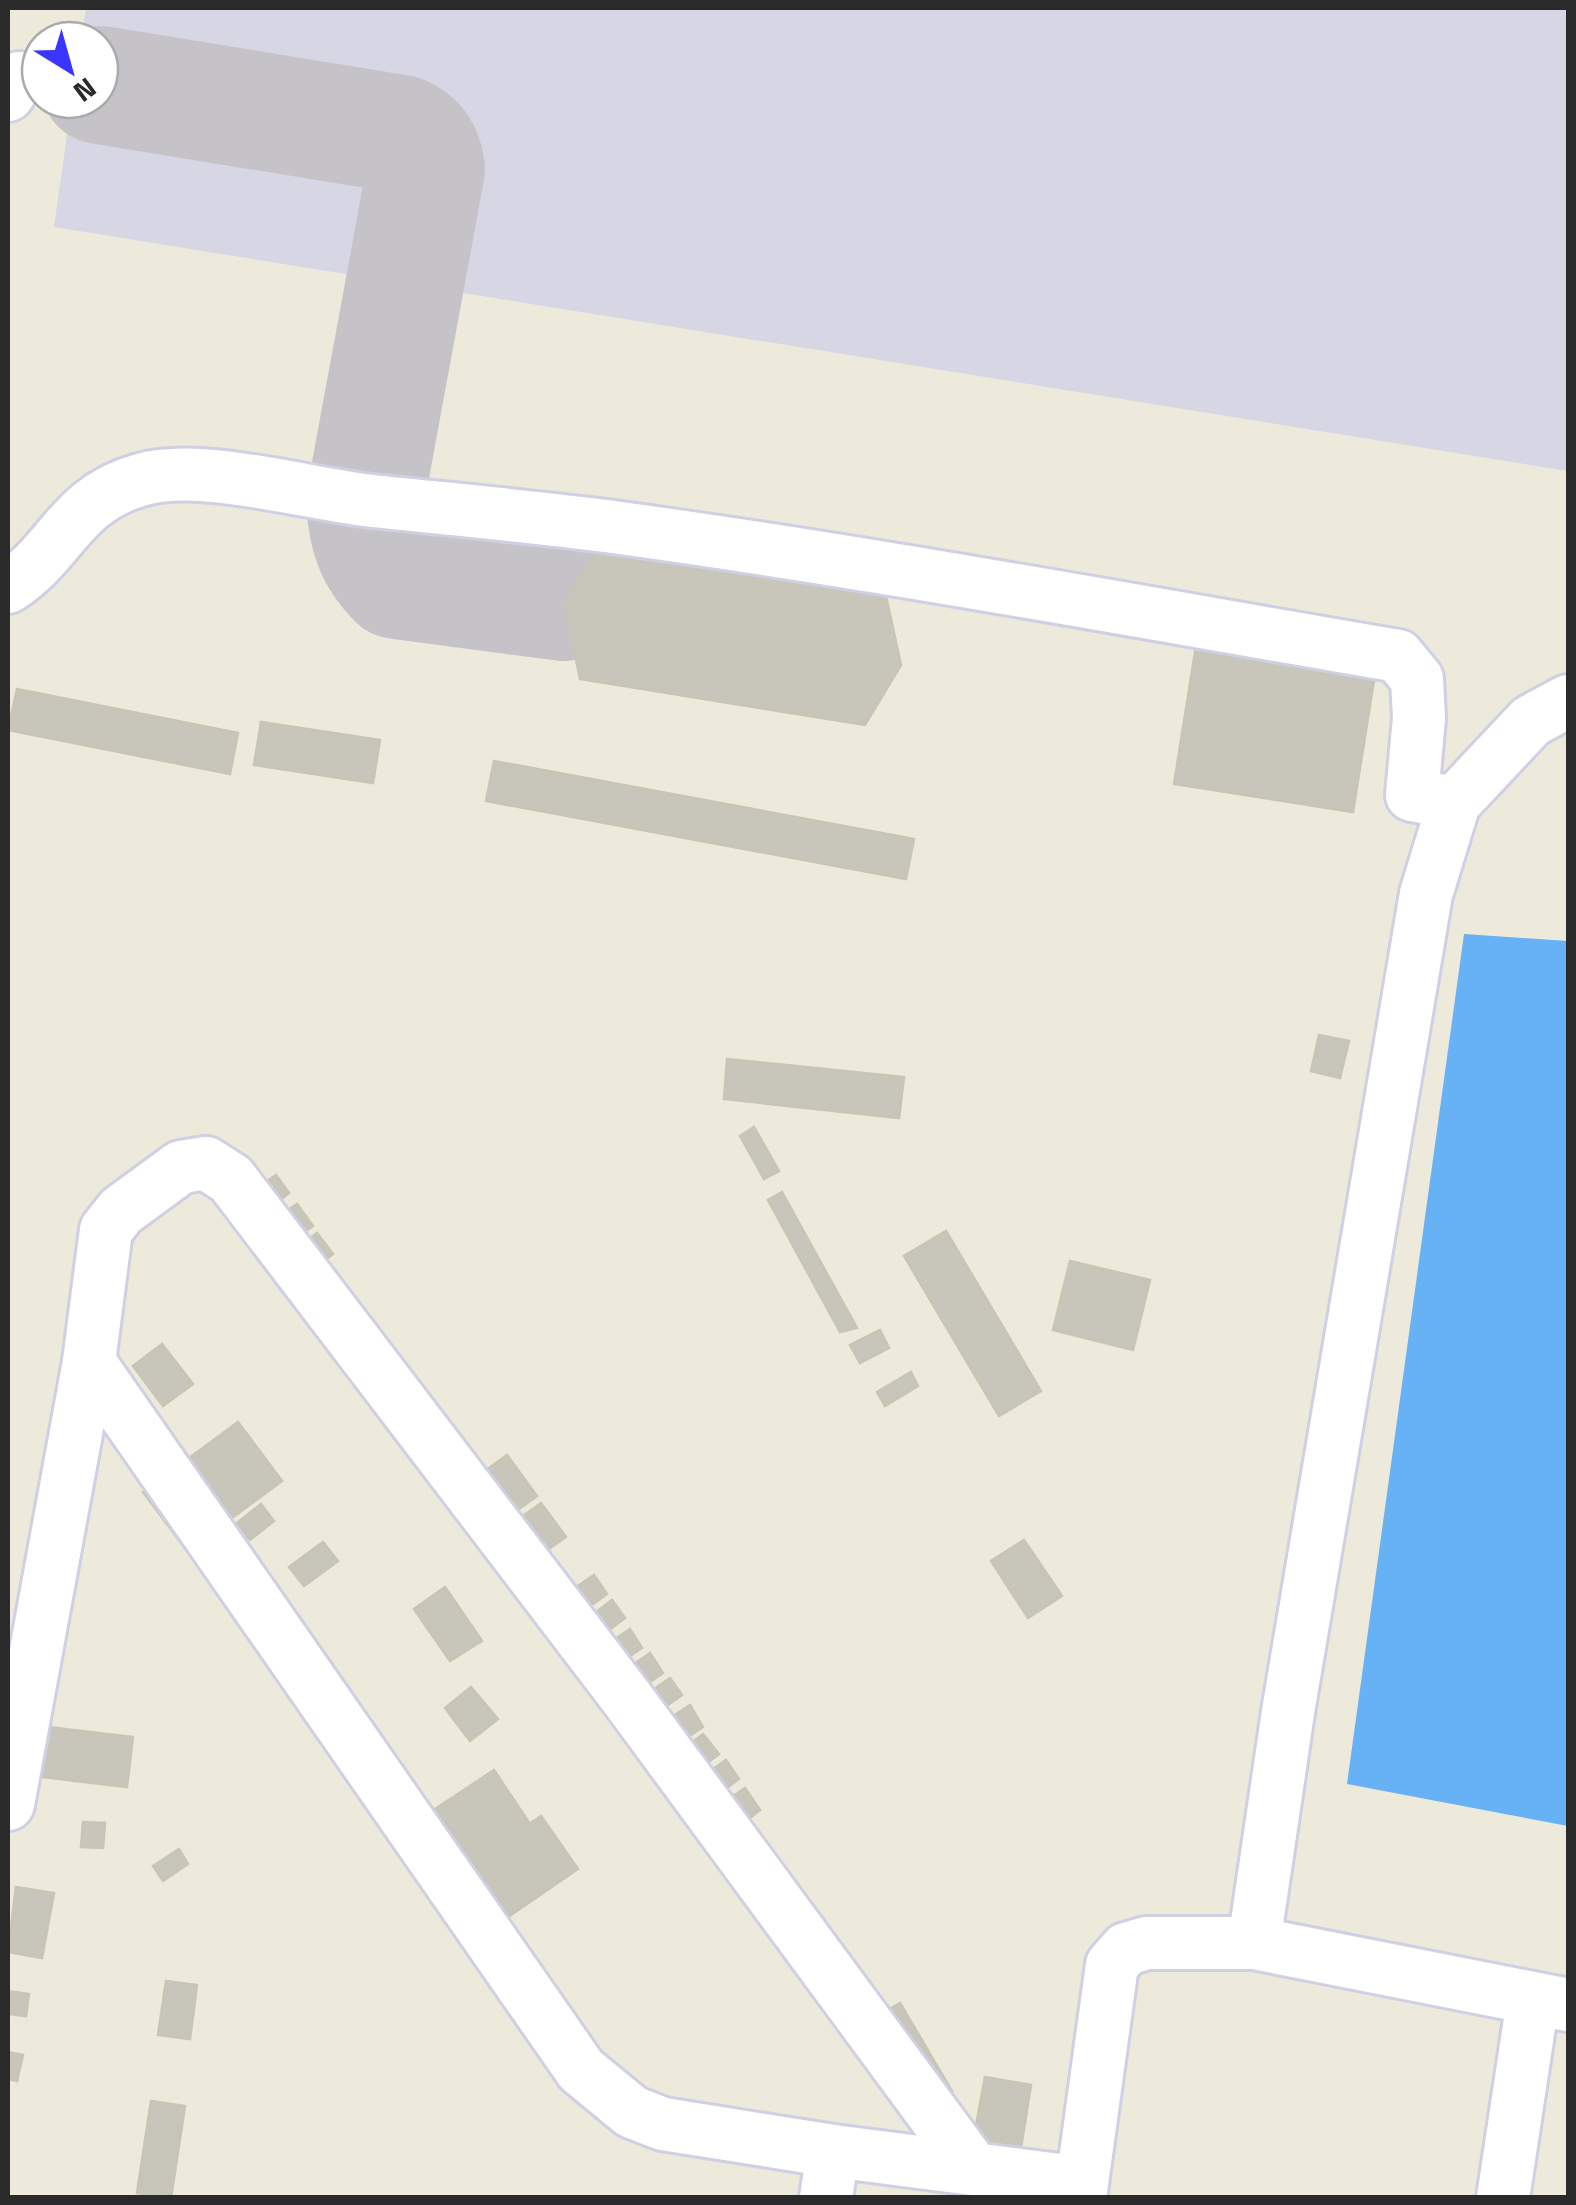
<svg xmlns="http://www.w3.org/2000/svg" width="1576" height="2205" viewBox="0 0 1576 2205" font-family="'Titillium Web',sans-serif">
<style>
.airport{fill:#d7d6e5}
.water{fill:#67b2f5}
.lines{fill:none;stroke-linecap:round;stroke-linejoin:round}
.taxiway{stroke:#c6c3c8;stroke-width:118}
.building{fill:#c8c5bb;stroke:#c8c5b4;stroke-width:2.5}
.minor-casing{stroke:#d0d0e4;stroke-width:58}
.minor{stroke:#fff;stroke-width:52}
</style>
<rect width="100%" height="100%" fill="#ede9db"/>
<polygon class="airport" points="86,8 1568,8 1568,471 54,227 72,100 100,100 100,40 81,40"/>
<polygon class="water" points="1464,934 1568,941 1568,1826 1347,1784"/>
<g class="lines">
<path class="taxiway" d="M100 85 401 134C417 141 424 152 426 169L365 500C367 534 373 556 397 580L564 602"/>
</g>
<g class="building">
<polygon points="606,539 883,582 901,665 865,725 580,679 564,602"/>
<polygon points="1196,646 1375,674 1353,812 1174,784"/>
<polygon points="17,689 238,733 230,774 8,730"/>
<polygon points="261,722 380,740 373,783 254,765"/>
<polygon points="494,761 914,839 906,879 486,801"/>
<polygon points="1319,1035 1349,1041 1340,1078 1311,1071"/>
<polygon points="727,1059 904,1077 899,1118 724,1099"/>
<polygon points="754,1127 779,1171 764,1179 740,1136"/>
<polygon points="276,1175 289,1193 266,1211 252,1192"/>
<polygon points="782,1192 857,1328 840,1332 768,1200"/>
<polygon points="297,1204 313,1226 291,1241 275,1219"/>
<polygon points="946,1231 1041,1391 999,1416 904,1256"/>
<polygon points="317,1233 333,1254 312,1270 296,1249"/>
<polygon points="1070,1261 1150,1280 1133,1350 1053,1330"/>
<polygon points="880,1330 889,1348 860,1363 850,1345"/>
<polygon points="162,1344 193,1384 163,1406 133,1366"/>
<polygon points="911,1372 918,1386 885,1406 877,1392"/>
<polygon points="238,1422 282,1481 187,1551 143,1492"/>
<polygon points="507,1455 537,1496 497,1525 467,1484"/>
<polygon points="541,1503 566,1537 526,1565 502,1531"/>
<polygon points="261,1504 274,1521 250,1540 237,1523"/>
<polygon points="1024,1540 1062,1596 1028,1618 991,1561"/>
<polygon points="323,1542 338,1561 304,1586 289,1567"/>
<polygon points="594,1575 607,1594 570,1621 556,1601"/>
<polygon points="445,1587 482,1641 450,1661 414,1609"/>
<polygon points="612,1600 625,1618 589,1645 576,1627"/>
<polygon points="630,1629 642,1648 608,1671 596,1652"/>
<polygon points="650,1653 663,1673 629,1697 615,1677"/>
<polygon points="670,1678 682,1695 648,1719 636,1702"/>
<polygon points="471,1687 498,1719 470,1741 445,1708"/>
<polygon points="690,1705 703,1727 669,1749 655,1728"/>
<polygon points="40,1726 133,1737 127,1787 34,1776"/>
<polygon points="703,1734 719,1754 690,1776 675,1756"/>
<polygon points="726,1760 739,1779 709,1801 695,1782"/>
<polygon points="494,1770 530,1824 471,1863 435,1809"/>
<polygon points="745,1788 760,1810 732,1832 715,1809"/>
<polygon points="541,1816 578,1869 508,1917 471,1863"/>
<polygon points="83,1822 105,1823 103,1848 81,1847"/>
<polygon points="179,1849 188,1864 163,1881 153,1866"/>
<polygon points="16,1887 54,1893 42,1958 8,1952"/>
<polygon points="166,1981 197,1985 190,2039 158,2035"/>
<polygon points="8,1991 29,1994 26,2016 8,2014"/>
<polygon points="900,2003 952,2091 933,2103 880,2015"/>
<polygon points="8,2052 23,2055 17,2081 8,2079"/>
<polygon points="985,2077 1031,2085 1020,2154 972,2147"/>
<polygon points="151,2101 185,2106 171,2198 137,2193"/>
</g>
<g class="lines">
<defs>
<g id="minor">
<polyline points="8,95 19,78"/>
<path d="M8 587C61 554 69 500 140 480 202 462 306 494 372 501 450 509 528 516 606 526 871 562 1134 611 1398 656L1417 679 1419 718 1412 795 1454 803"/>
<polyline points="1568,701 1531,721 1454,803 1426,894 1288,1712 1254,1943 1568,2005"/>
<polyline points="89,1362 581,2070 632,2112 663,2124 833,2151 1082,2183"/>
<polyline points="8,1804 89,1362 106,1230 121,1211 181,1167 206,1163 231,1179 626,1697 973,2168"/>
<polyline points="826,2198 833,2151"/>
<polyline points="1080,2198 1112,1965 1126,1949 1147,1943 1254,1943"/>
<polyline points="1503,2198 1533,2000"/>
</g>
</defs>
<use href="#minor" class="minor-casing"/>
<use href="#minor" class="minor"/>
</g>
<rect width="1576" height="2205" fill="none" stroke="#2a2a2a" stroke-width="20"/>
<g transform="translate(70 70) rotate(143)"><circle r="48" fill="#ffffff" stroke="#aaaaaa" stroke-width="2.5"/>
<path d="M0-8L18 38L0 25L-18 38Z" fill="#3b36ff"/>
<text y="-15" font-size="28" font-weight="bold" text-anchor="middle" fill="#2a2a2a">N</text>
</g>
</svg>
